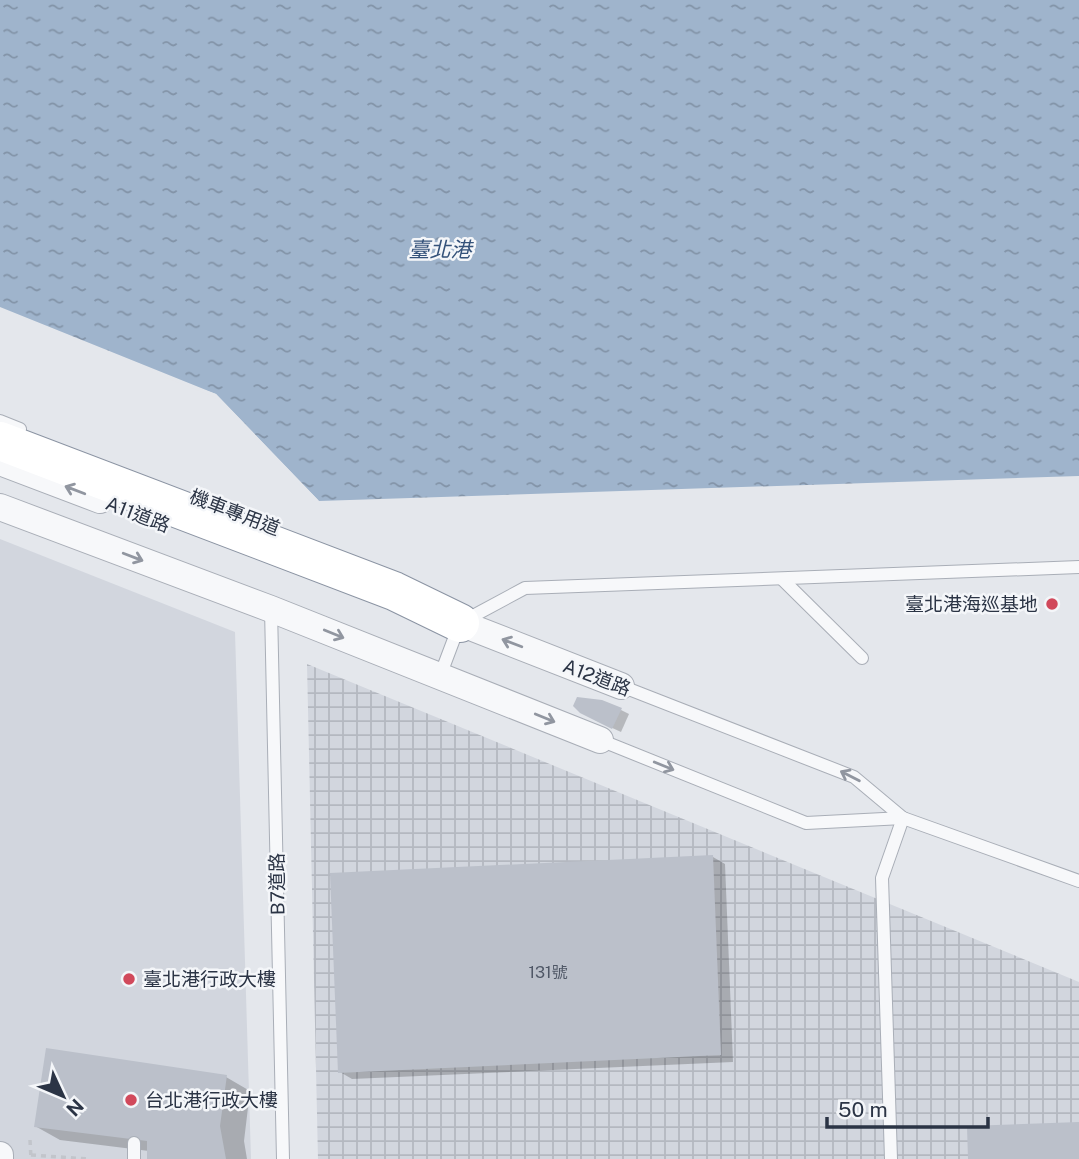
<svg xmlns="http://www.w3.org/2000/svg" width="1079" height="1159" viewBox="0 0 1079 1159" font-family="'Public Sans','Noto Sans TC',sans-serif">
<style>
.built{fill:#d2d6de}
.industrial{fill:url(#industrial-grid)}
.water{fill:url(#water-ripples)}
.pier{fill:#e4e7ec}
.shadow{fill:#0003}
.building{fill:#bbc0ca}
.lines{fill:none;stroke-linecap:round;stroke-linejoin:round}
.lane-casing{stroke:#a9aeb7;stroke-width:14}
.street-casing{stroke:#a9aeb7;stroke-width:28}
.highway-casing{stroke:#8b94a3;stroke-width:40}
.path{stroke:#c2c5cb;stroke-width:3.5;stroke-dasharray:5 5;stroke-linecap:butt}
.lane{stroke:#f7f8fa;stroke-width:12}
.street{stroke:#f7f8fa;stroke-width:26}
.highway{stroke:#fff;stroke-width:38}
.oneway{stroke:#9196a0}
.poi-dot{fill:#d1495b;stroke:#f4f6f9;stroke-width:2.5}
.labels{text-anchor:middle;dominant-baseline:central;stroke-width:5;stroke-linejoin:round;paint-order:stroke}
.number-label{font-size:16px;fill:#4f5766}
.street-label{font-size:19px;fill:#2b3445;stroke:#f4f6f9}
.poi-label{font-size:19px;fill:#2b3445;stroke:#f4f6f9;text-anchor:start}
.water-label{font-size:21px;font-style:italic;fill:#34527a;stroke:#f4f6f9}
</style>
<defs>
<pattern id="industrial-grid" width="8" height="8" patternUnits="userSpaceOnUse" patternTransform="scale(1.75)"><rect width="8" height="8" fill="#d2d6de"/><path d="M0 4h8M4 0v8" fill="none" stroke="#b4b8c0"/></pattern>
<pattern id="water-ripples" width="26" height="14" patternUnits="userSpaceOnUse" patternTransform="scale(1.75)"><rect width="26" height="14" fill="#9fb4cc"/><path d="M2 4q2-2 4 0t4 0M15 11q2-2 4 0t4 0" fill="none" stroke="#8293a7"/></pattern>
</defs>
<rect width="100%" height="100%" fill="#e4e7ec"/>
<polygon class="built" points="0,539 235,632 251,1159 0,1159"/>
<polygon class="industrial" points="307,664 1079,982 1079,1159 318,1159"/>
<polygon class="water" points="0,0 1079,0 1079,476 319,501 216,394 0,307"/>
<polygon class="pier" points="149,371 216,394 319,501 312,498 214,397"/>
<g class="shadow">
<polygon points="621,710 629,714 621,732 595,720"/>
<polygon points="713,857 725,864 733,1062 352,1079 340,1072"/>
<polygon points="226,1077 250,1091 244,1141 247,1159 148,1159 149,1151 60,1140 35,1126"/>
</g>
<g class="building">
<polygon points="577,697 602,700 622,708 612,729 580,713 573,706"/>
<polygon points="713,855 721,1055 338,1073 330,873"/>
<polygon points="46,1048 227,1075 220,1126 226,1159 147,1159 147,1141 34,1127"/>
<polygon points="1079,1122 1079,1159 968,1159 967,1126"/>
</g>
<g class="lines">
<defs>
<g id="lane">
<polyline points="0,421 20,429"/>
<polyline points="782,579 862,658"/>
<polyline points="271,609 283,1159"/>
<polyline points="440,676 460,623 525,588 1079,567"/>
<polyline points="621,686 854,777 903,818 1079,881"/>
<polyline points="600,740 806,823 903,818"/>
<polyline points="134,1143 134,1159"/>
<polyline points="891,1159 882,878 903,818"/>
</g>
<g id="street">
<polyline points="0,462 100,500"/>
<polyline points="0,507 271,609 600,740"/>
<polyline points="446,621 460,623 621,686"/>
<polyline points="0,1155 0,1159"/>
</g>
<polyline id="highway" points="0,441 394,591 460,623"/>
</defs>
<use href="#lane" class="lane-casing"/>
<use href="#street" class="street-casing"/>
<use href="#highway" class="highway-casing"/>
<g class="path">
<polyline points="30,1140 31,1159"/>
<polyline points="31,1155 88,1159"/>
</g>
<use href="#lane" class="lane"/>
<use href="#street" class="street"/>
<use href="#highway" class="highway"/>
</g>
<defs><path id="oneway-shaft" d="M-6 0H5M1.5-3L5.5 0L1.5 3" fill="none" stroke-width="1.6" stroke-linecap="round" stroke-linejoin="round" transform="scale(1.75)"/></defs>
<g class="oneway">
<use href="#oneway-shaft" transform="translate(75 490) rotate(-159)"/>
<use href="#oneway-shaft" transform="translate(133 557) rotate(21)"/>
<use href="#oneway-shaft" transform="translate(334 634) rotate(22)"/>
<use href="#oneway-shaft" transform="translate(512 643) rotate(-159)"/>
<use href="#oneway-shaft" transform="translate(545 718) rotate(22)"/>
<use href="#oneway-shaft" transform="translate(664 766) rotate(22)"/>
<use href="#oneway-shaft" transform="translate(850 776) rotate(-153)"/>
</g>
<g class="poi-dot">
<circle cx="1052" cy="604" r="7"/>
<circle cx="129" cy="979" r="7"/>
<circle cx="131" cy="1100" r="7"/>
</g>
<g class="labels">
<g class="number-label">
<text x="548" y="972">131號</text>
</g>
<g class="street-label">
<text transform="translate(235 512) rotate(21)">機車專用道</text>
<text transform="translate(138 514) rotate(21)">A11道路</text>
<text transform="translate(597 677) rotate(21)">A12道路</text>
<text transform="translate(277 884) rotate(-91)">B7道路</text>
</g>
<g class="poi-label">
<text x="1038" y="604" text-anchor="end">臺北港海巡基地</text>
<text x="143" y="979">臺北港行政大樓</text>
<text x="145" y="1100">台北港行政大樓</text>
</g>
<g class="water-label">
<text x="440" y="249">臺北港</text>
</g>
</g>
<g transform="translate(63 1096) rotate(134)" stroke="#f4f6f9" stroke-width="5" paint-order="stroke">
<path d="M0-5L12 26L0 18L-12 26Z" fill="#2b3445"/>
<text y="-10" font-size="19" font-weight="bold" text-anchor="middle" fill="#2b3445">N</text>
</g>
<path d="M827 1117v10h161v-10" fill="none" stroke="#2b3445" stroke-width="3.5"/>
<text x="838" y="1117" font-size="21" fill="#2b3445" stroke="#f4f6f9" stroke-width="5" paint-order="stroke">50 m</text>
</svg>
